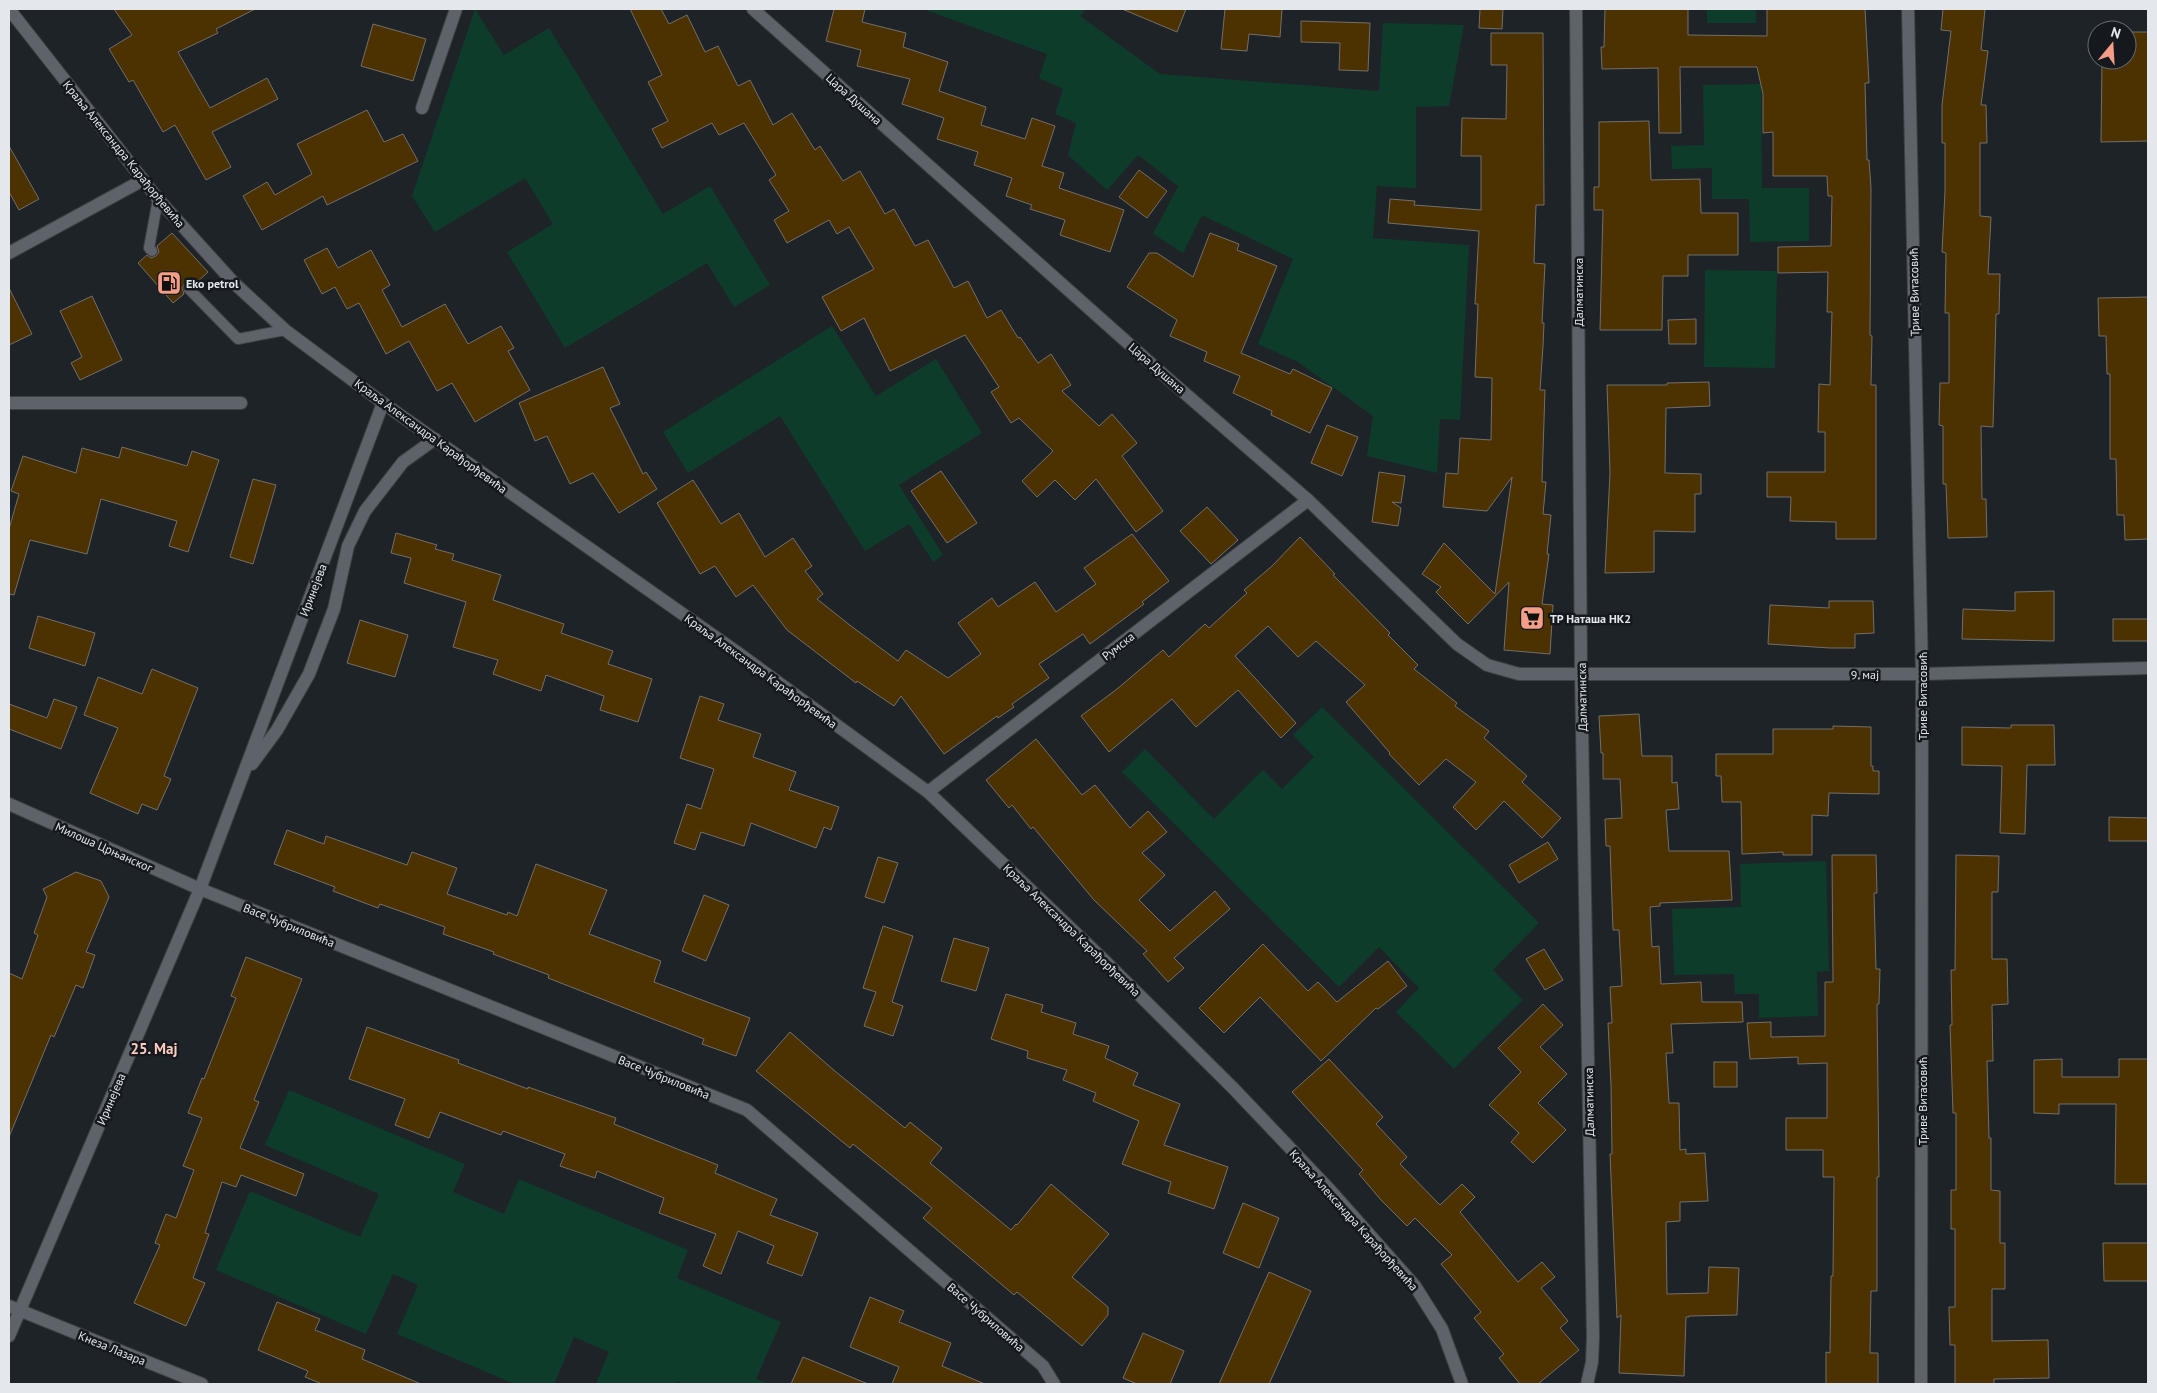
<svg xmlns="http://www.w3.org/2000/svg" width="2157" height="1393" viewBox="0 0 2157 1393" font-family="'PT Sans',sans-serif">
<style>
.green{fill:#0e3c2a}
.building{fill:#4c3200;stroke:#736e68}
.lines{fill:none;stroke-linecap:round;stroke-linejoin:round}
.service-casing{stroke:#3d4145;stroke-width:12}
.minor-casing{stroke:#3d4145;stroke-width:14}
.tertiary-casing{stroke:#3d4145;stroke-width:14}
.service{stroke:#5d6369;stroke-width:10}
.minor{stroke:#5d6369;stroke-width:12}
.tertiary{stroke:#5d6369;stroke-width:12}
.labels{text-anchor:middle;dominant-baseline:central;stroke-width:5;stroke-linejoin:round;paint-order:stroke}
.street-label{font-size:12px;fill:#e4e7eb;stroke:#15191e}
.poi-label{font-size:12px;font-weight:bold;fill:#e4e7eb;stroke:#15191e;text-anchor:start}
.quarter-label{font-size:15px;font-weight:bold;fill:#feccbe;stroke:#15191e}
</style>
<rect width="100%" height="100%" fill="#1e2328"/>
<g class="green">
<polygon points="475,9 504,55 549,28 663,214 710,186 770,285 734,307 707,263 565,348 507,252 553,224 525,178 435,232 412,196"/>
<polygon points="923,9 1086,9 1080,16 1160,74 1379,91 1383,23 1464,25 1449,106 1416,107 1416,188 1377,186 1373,238 1469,245 1460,420 1440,419 1437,473 1367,456 1373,416 1298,362 1258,344 1293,259 1202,215 1183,253 1153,234 1178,186 1138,155 1107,190 1068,155 1076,123 1055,114 1063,89 1039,78 1047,54"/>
<rect x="1707" y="9" width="49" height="14"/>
<polygon points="1761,84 1762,188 1809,188 1809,241 1750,242 1749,199 1712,199 1712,168 1672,169 1671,146 1704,145 1703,85"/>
<polygon points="1705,270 1777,271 1775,368 1704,367"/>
<polygon points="832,326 876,396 936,359 982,433 899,485 943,555 933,562 909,524 865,551 780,416 688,473 663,432"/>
<polygon points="1322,707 1539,923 1493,970 1523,1000 1454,1069 1396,1012 1419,988 1379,947 1339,987 1122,772 1145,749 1214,819 1263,770 1282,789 1314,757 1293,735"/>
<polygon points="1826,861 1829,971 1817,972 1818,1016 1759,1018 1759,994 1735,994 1734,974 1674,975 1672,909 1741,907 1740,864"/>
<polygon points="289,1090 465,1164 453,1192 504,1214 519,1179 688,1250 677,1278 781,1322 756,1379 769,1384 684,1384 677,1381 675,1384 596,1384 609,1352 574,1337 554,1384 515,1384 397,1334 418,1285 393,1274 366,1334 216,1270 250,1191 360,1237 379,1194 265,1145"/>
</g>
<g class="building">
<polygon points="114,9 255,9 216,29 218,33 178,52 210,108 267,78 278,99 212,132 231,167 206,180 175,125 163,132 133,80 129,82 109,49 132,35"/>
<polygon points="630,9 661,9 669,24 687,15 705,52 718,46 738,86 750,80 773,125 792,113 815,150 820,146 843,181 860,171 885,214 894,209 915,246 928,240 954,288 968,281 987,318 1001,310 1018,338 1020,337 1038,363 1051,354 1071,385 1062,391 1099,426 1112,414 1137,443 1122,456 1163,511 1136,532 1096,479 1075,500 1055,480 1037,497 1022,481 1053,451 1019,418 1011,423 991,392 999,387 965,335 890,371 864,318 841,331 822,297 874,269 849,227 837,234 829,220 787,243 774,220 789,211 769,180 776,175 744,123 719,135 712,123 662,148 652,129 668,121 648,82 662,75"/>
<polygon points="834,9 865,9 862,22 906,33 903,47 948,62 939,91 986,107 981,125 1025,139 1032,118 1055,126 1042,166 1064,173 1059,188 1124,210 1110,252 1060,235 1065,220 1030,209 1032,205 1006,196 1012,178 974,165 978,152 937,139 944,118 902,104 910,79 857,66 861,50 826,41"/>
<polygon points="1122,9 1186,9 1177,32"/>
<polygon points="1225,9 1282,9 1280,37 1249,34 1247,51 1221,49"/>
<polygon points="1480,9 1503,9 1502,29 1479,28"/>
<polygon points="1605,9 1688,9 1688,35 1767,36 1767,9 1865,9 1869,83 1865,83 1867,160 1869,160 1871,188 1870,335 1872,336 1871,385 1876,385 1876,539 1836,539 1836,522 1790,521 1791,497 1767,497 1767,472 1825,472 1825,432 1818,432 1819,384 1830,385 1832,312 1827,312 1828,272 1778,273 1778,247 1831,246 1832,196 1828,196 1827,176 1773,176 1773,132 1763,133 1763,94 1757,67 1680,67 1681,133 1659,133 1658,68 1602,69 1601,47 1604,47"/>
<polygon points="1943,9 1985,9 1981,50 1988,51 1981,105 1986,105 1987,143 1980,143 1980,216 1991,217 1988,274 2000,274 1999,314 1996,314 1993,427 1981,426 1982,499 1986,499 1987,537 1948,538 1946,484 1943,484 1943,426 1939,425 1940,383 1949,383 1949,313 1945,313 1946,253 1942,252 1945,191 1945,143 1942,143 1942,105 1951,31 1941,30"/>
<polygon points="1301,21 1370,23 1368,71 1339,70 1340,43 1301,42"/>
<polygon points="373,24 426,39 413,81 361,66"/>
<polygon points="2127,32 2148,32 2148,141 2101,142 2102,60 2127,60"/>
<polygon points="1491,33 1543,33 1544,205 1536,205 1534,263 1545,264 1542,323 1544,323 1543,346 1540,390 1545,390 1542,482 1546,482 1543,514 1551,515 1547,554 1549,554 1542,604 1553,605 1550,654 1504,650 1509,582 1468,624 1436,592 1441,587 1422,574 1444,543 1495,594 1512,477 1487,511 1443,507 1446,473 1458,474 1460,438 1491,440 1492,378 1475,377 1478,304 1475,304 1479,231 1388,223 1390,199 1415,201 1414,205 1481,210 1481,156 1461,156 1462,118 1506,119 1507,65 1491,65"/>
<polygon points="367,110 384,142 403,134 418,161 327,205 323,196 262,230 243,196 267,182 275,195 312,174 297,144"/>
<polygon points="1649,121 1651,180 1700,179 1701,213 1738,213 1738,255 1688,255 1688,276 1663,276 1662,330 1600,330 1603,210 1594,210 1594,187 1599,187 1599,122"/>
<polygon points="9,146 39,199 19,210 9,192"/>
<polygon points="1139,170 1167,191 1147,218 1119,197"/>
<polygon points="172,233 208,272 194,285 190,282 185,284 182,288 184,294 173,303 138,263 147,255 151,258 156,256 159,252 157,246"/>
<polygon points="1210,233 1239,244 1237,250 1277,266 1241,353 1290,374 1293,369 1332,388 1310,433 1271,415 1272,411 1233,393 1240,376 1204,361 1207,352 1170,336 1177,320 1127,287 1149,253 1157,253 1193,277"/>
<polygon points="327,248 338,268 371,250 390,285 382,290 402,327 445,304 468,344 501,326 514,348 508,351 530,390 475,422 452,383 437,391 409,341 386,354 359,303 347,309 335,287 322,294 304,260"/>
<polygon points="9,288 32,334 9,345"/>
<polygon points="92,296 122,360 80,380 71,363 82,357 60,311"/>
<polygon points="2148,297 2148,539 2125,540 2124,515 2117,515 2116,459 2110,459 2110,374 2107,374 2106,336 2099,336 2098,298"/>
<polygon points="1696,319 1696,344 1669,344 1668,320"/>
<polygon points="603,367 620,404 610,408 643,474 646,472 657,489 619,513 593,473 570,484 547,436 535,441 519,403"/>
<polygon points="1709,382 1710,406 1666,408 1665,473 1701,474 1701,494 1695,494 1695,532 1654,531 1654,572 1605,573 1610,473 1607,385 1667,385 1667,383"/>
<polygon points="1327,425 1358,437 1342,476 1311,463"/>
<polygon points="122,447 187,466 192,451 219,460 188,552 169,546 177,521 101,499 87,554 30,540 14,595 9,594 9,529 19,494 11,491 23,456 76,473 82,448 119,458"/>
<polygon points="941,471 977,523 947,543 911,491"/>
<polygon points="1379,472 1405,476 1401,503 1392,502 1401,508 1398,526 1372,522"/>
<polygon points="253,479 276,485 253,564 230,557"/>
<polygon points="693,480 721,524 739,513 765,557 793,538 812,566 805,571 823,594 817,599 851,626 898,661 906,650 948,678 981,654 958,623 992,598 998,607 1035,582 1056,612 1096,584 1084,568 1132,534 1169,581 1142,602 1144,604 1090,644 1083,634 1039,664 1049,678 1012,704 1014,707 998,718 997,716 944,754 901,696 894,706 857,681 856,683 787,630 753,585 736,597 715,566 700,574 657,503"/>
<polygon points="1207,507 1238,540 1211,564 1180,531"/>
<polygon points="396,533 437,545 435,549 454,554 452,560 501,575 493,600 564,624 561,633 613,651 608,664 652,679 638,722 600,710 604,696 546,675 541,691 493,674 498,660 453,647 466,602 404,583 411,558 391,553"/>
<polygon points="1300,537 1335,574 1333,575 1390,633 1388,635 1418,665 1414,669 1457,703 1455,706 1489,731 1484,738 1527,776 1522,782 1561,818 1542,838 1504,801 1476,830 1453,807 1476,782 1446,759 1419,785 1389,754 1390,753 1346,702 1365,685 1316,641 1298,657 1268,626 1235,656 1296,723 1281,738 1238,690 1196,727 1172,699 1109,752 1081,716 1117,689 1163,650 1169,657 1205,624 1209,628 1247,593 1244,590 1272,566"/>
<polygon points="2054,591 2054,641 1962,639 1963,609 2015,611 2015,592"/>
<polygon points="1829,601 1873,601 1874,633 1855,634 1855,648 1830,648 1768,644 1770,605 1829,608"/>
<polygon points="38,616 95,633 85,666 29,648"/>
<rect x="2113" y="619" width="35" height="22"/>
<polygon points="360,620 408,635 395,677 347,663"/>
<polygon points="152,669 198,688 164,776 171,779 157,810 142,804 138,814 90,793 118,728 84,715 98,677 142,694"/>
<polygon points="700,696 724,704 718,720 761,734 753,757 796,772 789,790 839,807 831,830 824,827 816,848 751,823 744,846 701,832 695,850 674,843 687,804 701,809 714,769 680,758"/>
<polygon points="54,699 77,707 61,749 9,729 9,704 47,718"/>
<polygon points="1639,714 1642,756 1672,756 1672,783 1677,782 1679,809 1666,810 1669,851 1729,851 1732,900 1660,903 1660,906 1650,907 1652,947 1659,946 1661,984 1701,982 1702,1002 1742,1002 1743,1022 1671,1024 1673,1053 1666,1053 1669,1103 1679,1103 1680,1150 1686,1149 1686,1154 1705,1153 1708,1201 1680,1202 1680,1221 1666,1222 1667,1294 1708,1293 1709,1267 1739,1268 1737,1315 1689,1316 1689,1317 1686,1317 1684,1376 1619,1373 1621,1315 1617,1318 1610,1154 1612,1154 1611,1085 1608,1023 1612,1023 1610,987 1622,986 1619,930 1613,930 1610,846 1606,846 1605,819 1622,818 1620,779 1603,779 1603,753 1601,753 1599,716"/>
<polygon points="2011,725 2054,725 2055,765 2027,765 2025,834 2000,833 2002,766 1962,765 1962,727 2011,728"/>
<polygon points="1833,726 1871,727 1871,766 1873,766 1873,771 1879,771 1879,794 1829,793 1828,816 1812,815 1812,855 1783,855 1783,852 1742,854 1741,802 1722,802 1721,776 1716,776 1716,754 1773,754 1773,729 1833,729"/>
<polygon points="1036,739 1082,795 1095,785 1130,828 1148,811 1167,832 1142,853 1165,875 1139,900 1170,931 1215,891 1230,909 1174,958 1184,968 1168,982 1143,954 1147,951 1094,900 1033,827 1031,829 1012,805 1009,808 986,780"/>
<polygon points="2109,817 2148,818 2148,841 2109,841"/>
<polygon points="287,830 324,844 326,836 407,865 412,852 457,868 447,894 507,915 508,912 517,916 536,864 607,890 589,934 661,961 654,982 750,1018 736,1056 702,1044 704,1039 548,978 549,975 493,954 494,952 443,934 445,927 380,904 378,908 333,891 335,887 274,864"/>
<polygon points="1548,842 1558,859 1519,883 1509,865"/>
<polygon points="1832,855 1876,855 1877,893 1874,893 1876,969 1880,969 1879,1004 1877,1004 1879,1177 1877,1177 1877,1291 1871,1291 1870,1353 1878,1353 1878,1384 1826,1384 1826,1352 1830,1353 1831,1276 1833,1276 1834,1177 1823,1177 1823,1150 1786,1150 1786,1118 1827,1118 1827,1063 1798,1064 1798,1057 1750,1059 1747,1023 1771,1022 1771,1037 1825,1036 1825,982 1833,982"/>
<polygon points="1956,855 1999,856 1998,892 1992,892 1992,959 2007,959 2008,1004 1992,1005 1993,1061 1987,1061 1989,1138 1991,1138 1991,1190 2000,1191 2000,1243 2005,1243 2005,1289 1992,1289 1992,1341 2048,1340 2049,1378 1994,1379 1994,1384 1955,1384 1955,1345 1950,1345 1949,1307 1955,1307 1955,1229 1951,1229 1951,1190 1956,1190 1956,1113 1953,1113 1950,1025 1952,1025 1951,970 1955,970"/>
<polygon points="878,857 898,863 884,903 865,897"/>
<polygon points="76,872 101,881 109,897 86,952 95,955 83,988 76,985 54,1037 51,1035 9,1137 9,973 22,979 38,935 34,933 47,897 43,889"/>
<polygon points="704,895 729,905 706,961 682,951"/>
<polygon points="883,926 913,936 892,1002 903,1006 893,1036 864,1026 876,992 863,988"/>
<polygon points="954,938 989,948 976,991 941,981"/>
<polygon points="1263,944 1308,991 1318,982 1337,1002 1388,961 1407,986 1378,1009 1376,1008 1321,1061 1260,997 1224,1033 1199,1008"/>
<polygon points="1544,949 1563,980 1545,990 1526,959"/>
<polygon points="246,957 302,979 254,1100 259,1102 240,1148 304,1174 296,1196 241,1175 236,1187 222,1182 205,1233 209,1234 193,1278 205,1283 186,1326 134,1303 160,1245 155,1243 166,1214 176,1218 194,1170 183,1166 202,1118 188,1113 202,1078 204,1079 236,998 231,996"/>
<polygon points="1006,994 1043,1005 1041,1012 1076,1023 1073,1034 1109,1046 1105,1058 1138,1073 1133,1085 1180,1104 1164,1145 1228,1167 1214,1209 1168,1193 1171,1182 1122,1164 1139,1121 1093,1101 1096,1093 1063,1080 1067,1070 1027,1058 1028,1051 991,1039"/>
<polygon points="1543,1004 1563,1025 1540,1047 1567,1074 1538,1103 1566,1130 1533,1163 1511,1142 1519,1133 1489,1105 1521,1072 1498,1048"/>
<polygon points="367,1027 459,1060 458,1063 528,1089 528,1087 616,1118 614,1124 718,1165 715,1173 777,1199 770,1215 818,1233 802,1276 767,1263 774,1246 738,1231 721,1274 703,1266 716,1234 659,1213 664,1198 597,1171 595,1178 560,1166 565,1154 503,1131 501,1135 440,1112 429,1138 395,1125 405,1099 349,1079"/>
<polygon points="790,1032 836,1072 905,1128 910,1122 942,1148 930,1163 1011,1230 1016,1224 1017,1225 1051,1184 1109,1234 1072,1277 1108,1307 1108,1315 1082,1346 1017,1292 1014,1295 923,1218 932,1208 853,1144 850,1148 756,1071"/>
<polygon points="1329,1059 1383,1117 1376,1124 1407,1157 1400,1164 1440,1205 1462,1184 1475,1197 1460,1212 1518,1282 1542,1262 1555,1277 1541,1288 1568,1321 1560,1328 1579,1350 1538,1384 1520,1384 1499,1358 1504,1354 1474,1318 1481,1312 1441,1264 1452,1255 1415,1218 1407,1226 1381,1200 1359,1174 1363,1170 1292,1092"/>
<polygon points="2062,1059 2062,1077 2119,1077 2119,1059 2148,1059 2148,1184 2115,1184 2116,1104 2059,1104 2059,1114 2034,1113 2034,1060"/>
<rect x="1714" y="1062" width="23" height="25"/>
<polygon points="1243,1203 1279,1218 1259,1268 1223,1253"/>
<polygon points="2103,1243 2148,1243 2148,1281 2104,1281"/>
<polygon points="1269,1272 1311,1291 1269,1384 1219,1384"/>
<polygon points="870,1297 904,1311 899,1322 951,1343 942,1366 985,1384 892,1384 899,1367 850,1347"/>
<polygon points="277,1302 320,1319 315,1330 365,1350 362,1359 421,1384 322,1384 305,1377 308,1371 258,1350"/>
<polygon points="1143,1333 1184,1351 1170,1384 1137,1384 1123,1378"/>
<polygon points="803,1357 868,1384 791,1384"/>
</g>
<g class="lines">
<defs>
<g id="service">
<polyline points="152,251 149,248 158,199"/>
<polyline points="189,289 238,339 285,330"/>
</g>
<g id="minor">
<polyline points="753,9 1166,377 1308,500 1457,644 1487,665 1519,674 1922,674 2148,668"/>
<polyline points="1576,9 1581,673 1593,1337 1592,1362 1587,1384"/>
<polyline points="1908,9 1922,674 1921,1384"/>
<polyline points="422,108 456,9"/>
<polyline points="9,253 143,180"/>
<polyline points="9,403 241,403"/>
<polyline points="252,764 277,730 309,674 334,609 348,546 365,511 403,462 435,439"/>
<polyline points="928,792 1308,500"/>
<polyline points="9,804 200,889 747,1110 1043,1366 1054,1384"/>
<polyline points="9,1306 202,1384"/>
<polyline points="9,1336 200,889 383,403"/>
</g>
<polyline id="tertiary" points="9,9 158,199 234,283 285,330 383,403 738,653 928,792 1103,959 1233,1088 1329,1189 1415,1286 1442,1329 1462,1384"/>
</defs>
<use href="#service" class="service-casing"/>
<use href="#minor" class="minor-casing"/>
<use href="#tertiary" class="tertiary-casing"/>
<use href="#service" class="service"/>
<use href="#minor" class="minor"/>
<use href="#tertiary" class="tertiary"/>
</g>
<defs>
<symbol id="fuel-square" viewBox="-11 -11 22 22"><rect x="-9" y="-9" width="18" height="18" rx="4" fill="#f49e87" stroke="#15191e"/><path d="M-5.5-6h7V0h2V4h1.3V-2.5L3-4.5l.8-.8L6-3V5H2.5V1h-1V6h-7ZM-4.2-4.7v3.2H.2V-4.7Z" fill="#111"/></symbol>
<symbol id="supermarket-square" viewBox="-11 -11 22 22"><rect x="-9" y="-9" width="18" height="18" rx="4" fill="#f49e87" stroke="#15191e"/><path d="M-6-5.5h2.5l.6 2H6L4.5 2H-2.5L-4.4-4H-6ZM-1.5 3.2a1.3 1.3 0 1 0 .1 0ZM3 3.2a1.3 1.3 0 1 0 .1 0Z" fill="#111"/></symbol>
</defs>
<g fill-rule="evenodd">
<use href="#fuel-square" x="155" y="269" width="28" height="28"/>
<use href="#supermarket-square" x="1518" y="604" width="28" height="28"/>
</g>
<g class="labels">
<g class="street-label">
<text transform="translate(854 99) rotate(42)">Цара Душана</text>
<text transform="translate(124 154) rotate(51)">Краља Александра Карађорђевића</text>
<text transform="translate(1578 292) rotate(-90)">Далматинска</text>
<text transform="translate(1914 292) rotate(-91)">Триве Витасовић</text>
<text transform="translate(1157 368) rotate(41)">Цара Душана</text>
<text transform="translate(431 436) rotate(36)">Краља Александра Карађорђевића</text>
<text transform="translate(313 590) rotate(-69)">Иринејева</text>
<text transform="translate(1118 646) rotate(-38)">Румска</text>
<text transform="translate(761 671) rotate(36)">Краља Александра Карађорђевића</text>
<text x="1865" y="674">9. мај</text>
<text transform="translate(1922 696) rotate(-90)">Триве Витасовић</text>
<text transform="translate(1582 697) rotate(-91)">Далматинска</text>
<text transform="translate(104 847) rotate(24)">Милоша Црњанског</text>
<text transform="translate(289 925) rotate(22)">Васе Чубриловића</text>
<text transform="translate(1072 930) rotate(44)">Краља Александра Карађорђевића</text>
<text transform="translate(664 1077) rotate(22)">Васе Чубриловића</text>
<text transform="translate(111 1099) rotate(-67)">Иринејева</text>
<text transform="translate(1922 1101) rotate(-90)">Триве Витасовић</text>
<text transform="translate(1589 1102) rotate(-91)">Далматинска</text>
<text transform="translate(1354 1220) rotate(48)">Краља Александра Карађорђевића</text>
<text transform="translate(986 1317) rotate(41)">Васе Чубриловића</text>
<text transform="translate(112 1348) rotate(22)">Кнеза Лазара</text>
</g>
<g class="poi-label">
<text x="186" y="283">Eko petrol</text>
<text x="1550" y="618">ТР Наташа НК2</text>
</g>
<g class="quarter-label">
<text x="154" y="1048">25. Мај</text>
</g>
</g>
<rect width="2157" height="1393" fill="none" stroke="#e4e7eb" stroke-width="20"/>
<g transform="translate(2112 45) rotate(18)"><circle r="24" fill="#15191e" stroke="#686b70"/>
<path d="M0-4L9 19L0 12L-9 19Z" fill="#f49e87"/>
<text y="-8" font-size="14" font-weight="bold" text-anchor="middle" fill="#e4e7eb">N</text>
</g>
</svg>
